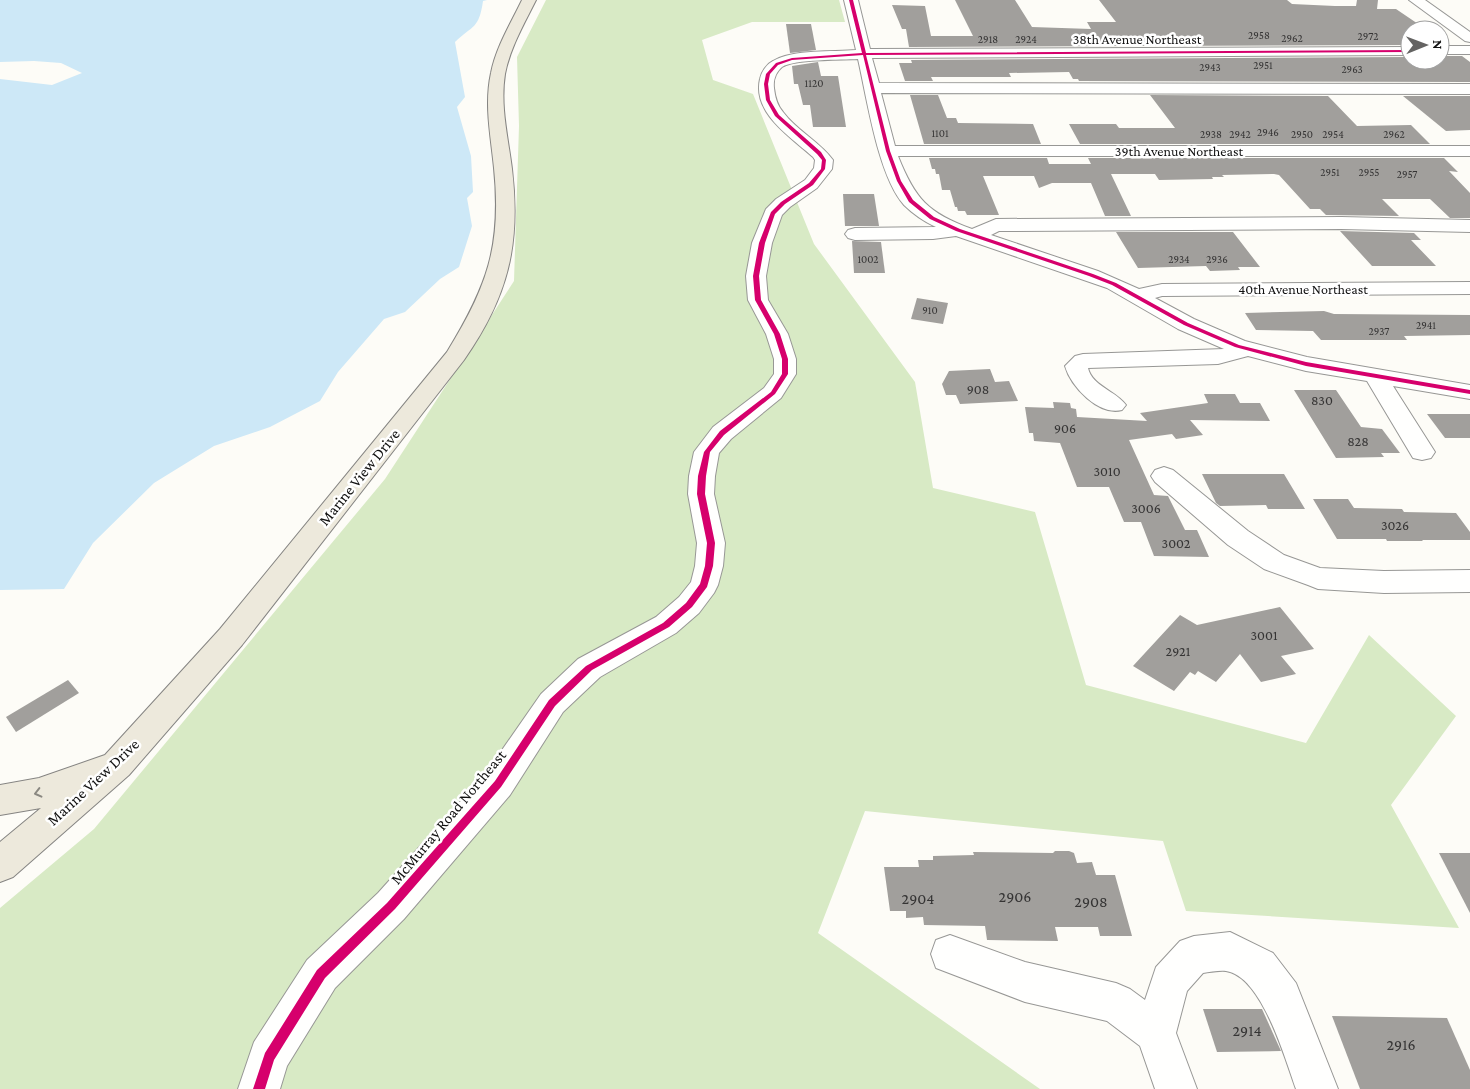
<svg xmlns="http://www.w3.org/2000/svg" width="1470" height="1089" viewBox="0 0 1470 1089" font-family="'Crimson Pro',serif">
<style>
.forest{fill:#d8eac5}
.water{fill:#cde8f7}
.building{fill:#a19f9c}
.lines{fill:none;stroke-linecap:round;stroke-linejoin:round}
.minor-casing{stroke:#979795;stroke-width:2}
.major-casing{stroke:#858482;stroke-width:2}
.minor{fill:#fffffe;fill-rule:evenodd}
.major{fill:#ede9dc;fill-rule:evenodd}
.cycleway-casing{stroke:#fff;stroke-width:3}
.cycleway{fill:#d6006c;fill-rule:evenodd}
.oneway{stroke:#8a8881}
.labels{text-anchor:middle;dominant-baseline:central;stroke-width:5;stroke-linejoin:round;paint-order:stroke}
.far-number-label{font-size:11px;fill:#353434}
.far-street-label{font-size:14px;fill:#111;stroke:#fff}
.number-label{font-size:14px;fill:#353434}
.street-label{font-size:16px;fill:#111;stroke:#fff}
.near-number-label{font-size:16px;fill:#353434}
</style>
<rect width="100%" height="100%" fill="#fdfcf7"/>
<polygon class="forest" points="546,0 839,0 845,22 752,22 702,40 713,80 753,94 814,244 915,382 933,488 1035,512 1086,685 1306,743 1369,635 1456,716 1391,805 1459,928 1186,911 1163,841 865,811 818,933 1040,1089 0,1089 0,908 94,829 385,479 514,281 519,126 517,57"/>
<path class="water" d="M0 0H487L483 1C479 29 473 25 455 42L465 97 457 107 471 156 473 192 467 198 472 226 459 267 440 279 405 312 384 319 338 372 320 401 270 427 214 446 154 483 93 543 64 589 0 590V79L52 85 82 73 61 63 34 61 0 62Z"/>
<g class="building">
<polygon points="955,0 1015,0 1032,27 1091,29 1087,22 1116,22 1099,0 1287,0 1292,4 1335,6 1356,6 1357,0 1378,0 1377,9 1396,9 1427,30 1410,30 1410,45 909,47 906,29 902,29 892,5 925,6 931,36 973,36"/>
<polygon points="786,24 811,24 816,50 790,53"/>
<polygon points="1440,56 1462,56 1470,62 1470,82 1079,81 1078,79 1073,79 1069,72 1009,73 1011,77 931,77 933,81 905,81 899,63 912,63 911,60 1410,57 1410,60 1440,60"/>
<polygon points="818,62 821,76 838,76 846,127 813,127 810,105 803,105 798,84 794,84 792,66"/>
<polygon points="910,95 938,95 947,118 956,118 958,123 1033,124 1041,144 924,144"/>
<polygon points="1150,95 1328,96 1357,126 1411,125 1430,144 1080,144 1069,124 1116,124 1119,128 1175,128"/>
<polygon points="1403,96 1470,96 1470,130 1446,131"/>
<polygon points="929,158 1047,158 1049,164 1091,164 1088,158 1444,158 1458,172 1449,171 1470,193 1470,218 1450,218 1430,199 1382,199 1399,216 1326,215 1320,209 1310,209 1279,175 1274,174 1222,175 1224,177 1212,177 1213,179 1159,180 1155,174 1111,174 1131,216 1105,216 1091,183 1052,183 1039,188 1034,176 983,176 999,215 967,215 965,211 958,211 957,207 955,207 950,190 942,190 939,174 936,174 935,169 932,169"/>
<polygon points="843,194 874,194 879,226 845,226"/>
<polygon points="1340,231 1414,233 1421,240 1411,240 1436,266 1372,266"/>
<polygon points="1116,232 1233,232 1260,267 1238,267 1240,270 1210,271 1206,266 1138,268"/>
<polygon points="852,241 881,242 885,273 854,273"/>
<polygon points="917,298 948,303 943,324 911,319"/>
<polygon points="1324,311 1334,314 1470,315 1470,335 1404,336 1407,340 1321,340 1313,331 1256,330 1245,313"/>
<polygon points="990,369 995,382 1009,381 1018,401 960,404 956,395 946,395 942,384 949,371"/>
<polygon points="1294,390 1336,390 1361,427 1382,429 1400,453 1381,453 1384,457 1336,458"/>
<polygon points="1204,394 1235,394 1240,403 1260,403 1270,421 1190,420 1203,435 1176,439 1172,434 1129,440 1154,495 1168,496 1185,530 1197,530 1209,557 1154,556 1141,522 1124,522 1109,487 1077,487 1060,443 1034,441 1033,433 1029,433 1025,407 1054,408 1053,402 1070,403 1071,408 1076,409 1077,417 1147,421 1140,413 1208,403"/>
<polygon points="1427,414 1470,414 1470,438 1445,438"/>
<polygon points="1202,474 1284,474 1305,509 1268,509 1266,505 1220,506 1216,503"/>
<polygon points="1313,499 1348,499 1354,508 1402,509 1404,512 1456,513 1470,532 1470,540 1422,540 1423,541 1387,541 1386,539 1337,539"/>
<polygon points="1280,607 1314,649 1281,656 1296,674 1261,682 1240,654 1216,682 1198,671 1195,675 1190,672 1174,691 1133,666 1180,615 1197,625"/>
<polygon points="68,680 79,693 16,732 6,717"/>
<polygon points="1055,851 1069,851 1074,853 1077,863 1092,862 1096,875 1115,875 1132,936 1100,936 1098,927 1055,927 1058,941 987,940 985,926 924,925 923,917 906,918 906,911 890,911 884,867 919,867 918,860 933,860 933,856 974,855 973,852 1053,853"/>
<polygon points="1439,853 1470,853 1470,913"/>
<polygon points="1203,1009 1262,1009 1281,1051 1217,1052"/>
<polygon points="1332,1016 1447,1018 1470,1070 1470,1089 1360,1089"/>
</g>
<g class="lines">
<defs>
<g id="minor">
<path d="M844 0H858L870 49 1410 47V55L872 58 879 83 1470 84V94L881 93 895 146H1470V156H898C915 199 928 213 972 229L996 219 1341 217 1470 220V232L1341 229 999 231 991 235 1098 271 1139 289 1162 284 1470 282V294L1162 296 1155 298 1194 319 1245 341 1307 357 1470 385V399L1393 386 1435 452 1431 458 1422 460 1413 458 1367 381 1306 371 1248 356 1218 364 1088 368C1092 386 1116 391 1126 405L1122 410C1099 416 1071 387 1065 366L1075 356 1083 354 1224 349 1178 329 1107 288 956 236 933 239 855 240 848 238 845 234 848 230 855 228 936 227C925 222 913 214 904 205 878 176 867 98 858 59 842 60 794 59 782 67 776 72 773 80 774 88 775 97 777 105 783 112 797 131 819 141 833 160L832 169 817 188 790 207 782 215 772 243 766 276 768 300 788 334 796 359V374L781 398 731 439 719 453 715 476 714 494 725 543 723 566 718 585 714 593 699 613 676 633 600 677 563 712 510 795 404 919 335 988 287 1066 280 1089H238L254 1042 307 960 378 893 486 773 541 694 578 659 656 617 679 597 691 582 695 566 697 543 688 494 689 476 694 452 713 427 764 388 774 374V359L766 334 748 300 746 276 752 243 766 209 776 199 805 180 814 168 815 160 813 157C791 137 752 113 760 79 761 72 767 64 773 61 793 49 833 52 856 50Z"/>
<polygon points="1409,0 1425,0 1470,32 1470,42 1465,41"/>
<rect x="1440" y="46" width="30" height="8"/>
<polygon points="1164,467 1173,470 1248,531 1284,555 1320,568 1384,571 1470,570 1470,592 1384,593 1318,589 1308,585 1264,569 1228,545 1155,482 1151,476 1155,470"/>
<path d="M1230 932 1273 953 1296 983 1338 1089H1296C1285 1059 1262 976 1226 971 1220 970 1210 972 1203 973L1187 991 1176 1033 1197 1089H1155L1140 1046 1107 1021 1025 1002 936 968 931 954 936 940 950 935 1025 962 1116 983 1130 989 1145 1000 1156 967 1180 941 1194 936Z"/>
</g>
<path id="major" d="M522 0H536C524 24 510 48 505 74 500 106 508 137 512 169 521 245 508 297 464 360L242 645 129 775 13 877 0 882V842L41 808 0 815V785L39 778 105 755 220 629 447 352C487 287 502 246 494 168 491 137 484 105 491 73 496 47 511 23 522 0Z"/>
</defs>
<use href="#minor" class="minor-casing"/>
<use href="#major" class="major-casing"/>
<use href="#minor" class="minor"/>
<use href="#major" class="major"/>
<defs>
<polygon id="cycleway" points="849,0 853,0 866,53 1410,50 1410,52 866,55 890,151 901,181 913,200 934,217 960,229 1093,274 1116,283 1188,323 1239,345 1306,362 1470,390 1470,394 1306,366 1235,347 1184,325 1112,285 1089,276 956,231 930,219 909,202 897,181 886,151 863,55 792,60 778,65 770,74 768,84 770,100 779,115 821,152 826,160 825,169 813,185 785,204 775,214 765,243 759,276 761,300 780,334 788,359 788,374 775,394 724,435 710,452 706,476 705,494 715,543 713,566 707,587 692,607 669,627 592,670 555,706 501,787 395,909 325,978 274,1060 265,1089 253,1089 265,1053 317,970 387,903 495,781 549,700 586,666 663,623 686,603 700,584 705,566 707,543 697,494 698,476 704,452 720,431 771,392 782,374 782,359 774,334 755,300 753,276 759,243 771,212 781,202 809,183 821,169 822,160 817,154 775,116 766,100 764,84 766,74 776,63 792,58 862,53"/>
</defs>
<use href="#cycleway" class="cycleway-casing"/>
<use href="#cycleway" class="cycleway"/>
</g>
<defs><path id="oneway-chevron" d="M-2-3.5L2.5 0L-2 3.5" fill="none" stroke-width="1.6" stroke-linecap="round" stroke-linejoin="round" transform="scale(1.25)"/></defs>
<use class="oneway" href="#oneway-chevron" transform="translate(38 793) rotate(166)"/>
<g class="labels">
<g class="far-number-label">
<text x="1259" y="35">2958</text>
<text x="1368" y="36">2972</text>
<text x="1292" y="38">2962</text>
<text x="988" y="39">2918</text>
<text x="1026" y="39">2924</text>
<text x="1263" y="65">2951</text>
<text x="1210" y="67">2943</text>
<text x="1352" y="69">2963</text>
<text x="814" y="83">1120</text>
<text x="1268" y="132">2946</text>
<text x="940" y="133">1101</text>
<text x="1211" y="134">2938</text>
<text x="1240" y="134">2942</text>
<text x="1302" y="134">2950</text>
<text x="1333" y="134">2954</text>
<text x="1394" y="134">2962</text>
<text x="1330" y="172">2951</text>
<text x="1369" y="172">2955</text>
<text x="1407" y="174">2957</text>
<text x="868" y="259">1002</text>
<text x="1179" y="259">2934</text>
<text x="1217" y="259">2936</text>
<text x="930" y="310">910</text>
<text x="1426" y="325">2941</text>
<text x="1379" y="331">2937</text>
</g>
<g class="far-street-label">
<text x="1137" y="39">38th Avenue Northeast</text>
<text x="1179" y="151">39th Avenue Northeast</text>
<text x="1303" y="289">40th Avenue Northeast</text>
</g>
<g class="number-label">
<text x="978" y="389">908</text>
<text x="1322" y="400">830</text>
<text x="1065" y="428">906</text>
<text x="1358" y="441">828</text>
<text x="1107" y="471">3010</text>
<text x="1146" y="508">3006</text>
<text x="1395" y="525">3026</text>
<text x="1176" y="543">3002</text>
<text x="1264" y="635">3001</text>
<text x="1178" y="651">2921</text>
</g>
<g class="street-label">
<text transform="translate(359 477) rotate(-51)">Marine View Drive</text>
<text transform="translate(93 782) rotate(-43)">Marine View Drive</text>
<text transform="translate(448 817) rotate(-50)">McMurray Road Northeast</text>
</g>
<g class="near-number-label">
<text x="1015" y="896">2906</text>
<text x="918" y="898">2904</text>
<text x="1091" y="901">2908</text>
<text x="1247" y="1030">2914</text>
<text x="1401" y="1044">2916</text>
</g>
</g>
<g transform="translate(1425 45) rotate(89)"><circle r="24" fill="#ffffff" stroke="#a0a0a0"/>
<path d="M0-4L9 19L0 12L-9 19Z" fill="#646362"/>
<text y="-8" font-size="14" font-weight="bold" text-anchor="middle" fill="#111111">N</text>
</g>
</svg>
